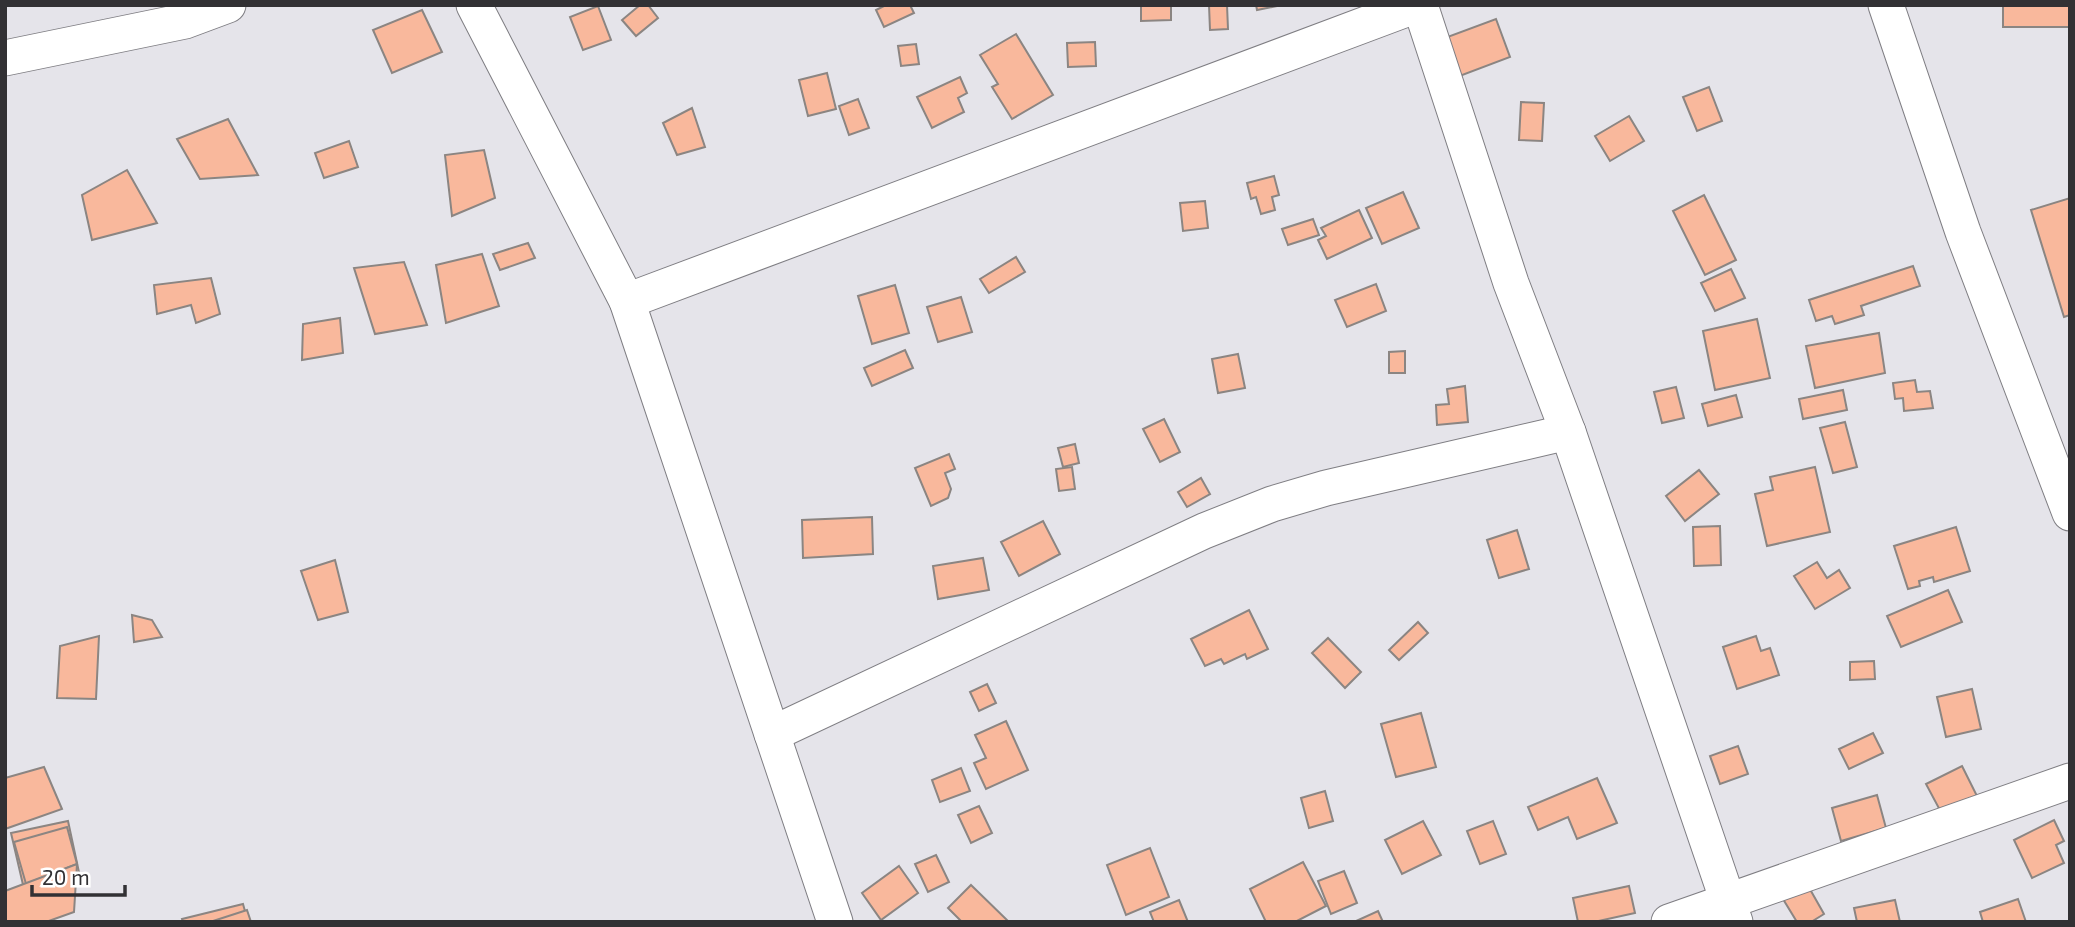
<svg xmlns="http://www.w3.org/2000/svg" width="2075" height="927" viewBox="0 0 2075 927" font-family="'Exo 2',sans-serif">
<style>
.building{fill:#f9b89c;stroke:#8b8582;stroke-width:2}
.lines{fill:none;stroke-linecap:round;stroke-linejoin:round}
.minor-casing{stroke:#7f7e83;stroke-width:37}
.minor{stroke:#fff;stroke-width:35}
</style>
<rect width="100%" height="100%" fill="#e5e4ea"/>
<g class="building">
<polygon points="640,5 648,5 658,18 636,36 622,20"/>
<polygon points="886,5 910,5 914,13 884,27 876,10"/>
<polygon points="1141,5 1171,5 1171,20 1141,21"/>
<polygon points="1209,5 1227,5 1228,29 1210,30"/>
<polygon points="1256,5 1282,5 1257,10"/>
<rect x="2003" y="5" width="67" height="22"/>
<polygon points="598,6 611,40 583,50 570,17"/>
<polygon points="422,10 442,52 392,73 373,30"/>
<polygon points="1496,19 1510,57 1457,77 1442,39"/>
<polygon points="1016,34 1053,95 1012,119 992,87 998,84 980,55"/>
<polygon points="1095,42 1096,66 1068,67 1067,43"/>
<polygon points="916,44 919,64 901,66 898,46"/>
<polygon points="827,73 836,109 808,116 799,80"/>
<polygon points="960,77 967,93 958,98 964,112 932,128 917,97"/>
<polygon points="1709,87 1722,121 1697,131 1683,97"/>
<polygon points="858,99 869,128 849,135 839,106"/>
<polygon points="1521,102 1544,103 1542,141 1519,140"/>
<polygon points="692,108 705,147 677,155 663,123"/>
<polygon points="1629,116 1644,141 1610,161 1595,136"/>
<polygon points="228,119 258,175 200,179 177,139"/>
<polygon points="349,141 358,167 324,178 315,153"/>
<polygon points="484,150 495,198 452,216 445,155"/>
<polygon points="127,170 157,223 92,240 82,195"/>
<polygon points="1274,176 1279,195 1272,197 1275,210 1261,214 1256,197 1251,199 1247,183"/>
<polygon points="1403,192 1419,228 1382,244 1366,208"/>
<polygon points="1704,195 1736,260 1705,275 1673,211"/>
<polygon points="2070,198 2070,315 2064,317 2031,210"/>
<polygon points="1205,201 1208,228 1183,231 1180,203"/>
<polygon points="1359,210 1372,238 1327,259 1318,240 1326,236 1321,228"/>
<polygon points="1313,219 1319,235 1288,245 1282,229"/>
<polygon points="528,243 535,258 500,270 493,254"/>
<polygon points="482,254 499,306 446,323 436,265"/>
<polygon points="1016,257 1025,272 989,293 980,279"/>
<polygon points="404,262 427,325 375,334 354,268"/>
<polygon points="1913,266 1920,286 1861,306 1864,315 1835,324 1832,316 1816,321 1809,300"/>
<polygon points="1731,269 1745,298 1715,311 1701,283"/>
<polygon points="211,278 220,314 196,323 191,305 157,314 154,285"/>
<polygon points="1376,284 1386,311 1347,327 1335,300"/>
<polygon points="895,285 909,333 872,344 858,296"/>
<polygon points="961,297 972,332 938,342 927,307"/>
<polygon points="340,318 343,353 302,360 303,324"/>
<polygon points="1757,319 1770,378 1715,390 1703,331"/>
<polygon points="1879,333 1885,373 1815,388 1806,346"/>
<polygon points="905,350 913,368 872,386 864,368"/>
<polygon points="1405,351 1405,373 1389,373 1389,352"/>
<polygon points="1238,354 1245,388 1218,393 1212,359"/>
<polygon points="1915,380 1917,392 1930,391 1933,408 1904,411 1903,398 1895,399 1893,383"/>
<polygon points="1465,386 1468,422 1437,425 1436,405 1449,404 1447,389"/>
<polygon points="1676,387 1684,418 1662,423 1654,392"/>
<polygon points="1843,390 1847,410 1803,419 1799,399"/>
<polygon points="1736,395 1742,417 1708,426 1702,404"/>
<polygon points="1164,419 1180,452 1160,462 1143,429"/>
<polygon points="1845,422 1857,467 1833,473 1820,428"/>
<polygon points="1075,444 1079,463 1063,467 1058,448"/>
<polygon points="949,454 955,469 945,473 951,489 948,498 931,506 915,468"/>
<polygon points="1072,467 1075,489 1059,491 1056,469"/>
<polygon points="1815,467 1830,532 1767,546 1755,494 1773,490 1770,477"/>
<polygon points="1699,470 1719,494 1685,521 1666,496"/>
<polygon points="1201,478 1210,494 1187,507 1178,492"/>
<polygon points="872,517 873,554 803,558 802,520"/>
<polygon points="1043,521 1060,554 1019,576 1001,542"/>
<polygon points="1720,526 1721,565 1694,566 1693,527"/>
<polygon points="1956,527 1970,571 1934,582 1933,577 1919,581 1920,586 1908,589 1894,546"/>
<polygon points="1517,530 1529,569 1499,578 1487,540"/>
<polygon points="983,558 989,590 938,599 933,566"/>
<polygon points="335,560 348,612 318,620 301,571"/>
<polygon points="1817,562 1827,578 1839,570 1850,588 1815,609 1794,576"/>
<polygon points="1948,590 1962,622 1901,647 1887,616"/>
<polygon points="1249,610 1268,649 1247,659 1245,654 1224,664 1221,659 1205,666 1191,639"/>
<polygon points="132,615 152,620 162,637 134,642"/>
<polygon points="1418,622 1428,633 1399,660 1389,650"/>
<polygon points="99,636 96,699 57,698 60,646"/>
<polygon points="1756,636 1761,651 1770,648 1779,675 1737,689 1723,647"/>
<polygon points="1328,638 1361,672 1345,688 1312,653"/>
<polygon points="1874,661 1875,679 1850,680 1850,662"/>
<polygon points="987,684 996,703 979,711 970,692"/>
<polygon points="1972,689 1981,729 1946,737 1937,697"/>
<polygon points="1421,713 1436,767 1396,777 1381,724"/>
<polygon points="1006,721 1028,770 986,789 974,763 986,758 975,735"/>
<polygon points="1873,733 1883,753 1849,769 1839,749"/>
<polygon points="1738,746 1748,774 1720,784 1710,756"/>
<polygon points="1962,766 1977,796 1942,814 1926,784"/>
<polygon points="44,767 62,809 5,829 5,778"/>
<polygon points="961,768 970,791 940,802 932,780"/>
<polygon points="1597,778 1617,823 1577,839 1568,817 1538,830 1528,807"/>
<polygon points="1325,791 1333,821 1309,828 1301,798"/>
<polygon points="1877,795 1886,828 1841,841 1832,808"/>
<polygon points="979,806 992,833 971,843 958,815"/>
<polygon points="2054,820 2064,841 2056,845 2064,863 2032,878 2014,840"/>
<polygon points="68,821 80,877 24,889 11,833"/>
<polygon points="1423,821 1441,855 1402,874 1385,840"/>
<polygon points="1493,821 1506,854 1480,864 1467,831"/>
<polygon points="67,827 77,864 26,884 14,842"/>
<polygon points="1150,848 1169,897 1126,915 1107,865"/>
<polygon points="936,855 949,882 928,892 915,864"/>
<polygon points="1303,862 1326,906 1295,922 1266,922 1250,889"/>
<polygon points="77,864 74,912 46,922 5,922 5,891"/>
<polygon points="899,866 918,893 881,920 862,893"/>
<polygon points="1344,871 1357,903 1331,914 1318,881"/>
<polygon points="1807,884 1824,914 1811,922 1797,922 1783,899"/>
<polygon points="971,885 1009,922 962,922 948,908"/>
<polygon points="1629,886 1635,913 1594,922 1578,922 1573,898"/>
<polygon points="2018,899 2026,922 1983,922 1980,912"/>
<polygon points="1179,900 1188,922 1154,922 1150,912"/>
<polygon points="1895,900 1900,922 1857,922 1854,908"/>
<polygon points="243,904 248,922 183,922 182,919"/>
<polygon points="247,910 251,922 210,922"/>
<polygon points="1378,911 1383,922 1354,922"/>
</g>
<g class="lines">
<defs>
<g id="minor">
<polyline points="474,5 627,301 835,922"/>
<polyline points="1420,5 1511,283 1568,432 1735,922"/>
<polyline points="1886,5 1963,232 2070,513"/>
<polyline points="5,58 185,21 228,5"/>
<polyline points="627,301 1417,5"/>
<polyline points="772,734 1204,531 1272,504 1326,488 1568,432"/>
<polyline points="1669,922 2070,781"/>
</g>
</defs>
<use href="#minor" class="minor-casing"/>
<use href="#minor" class="minor"/>
</g>
<rect width="2075" height="927" fill="none" stroke="#323134" stroke-width="14"/>
<path d="M32 885v10h93v-10" fill="none" stroke="#323134" stroke-width="3.5"/>
<text x="42" y="885" font-size="21" fill="#323134" stroke="#ffffff" stroke-width="5" paint-order="stroke">20 m</text>
</svg>
